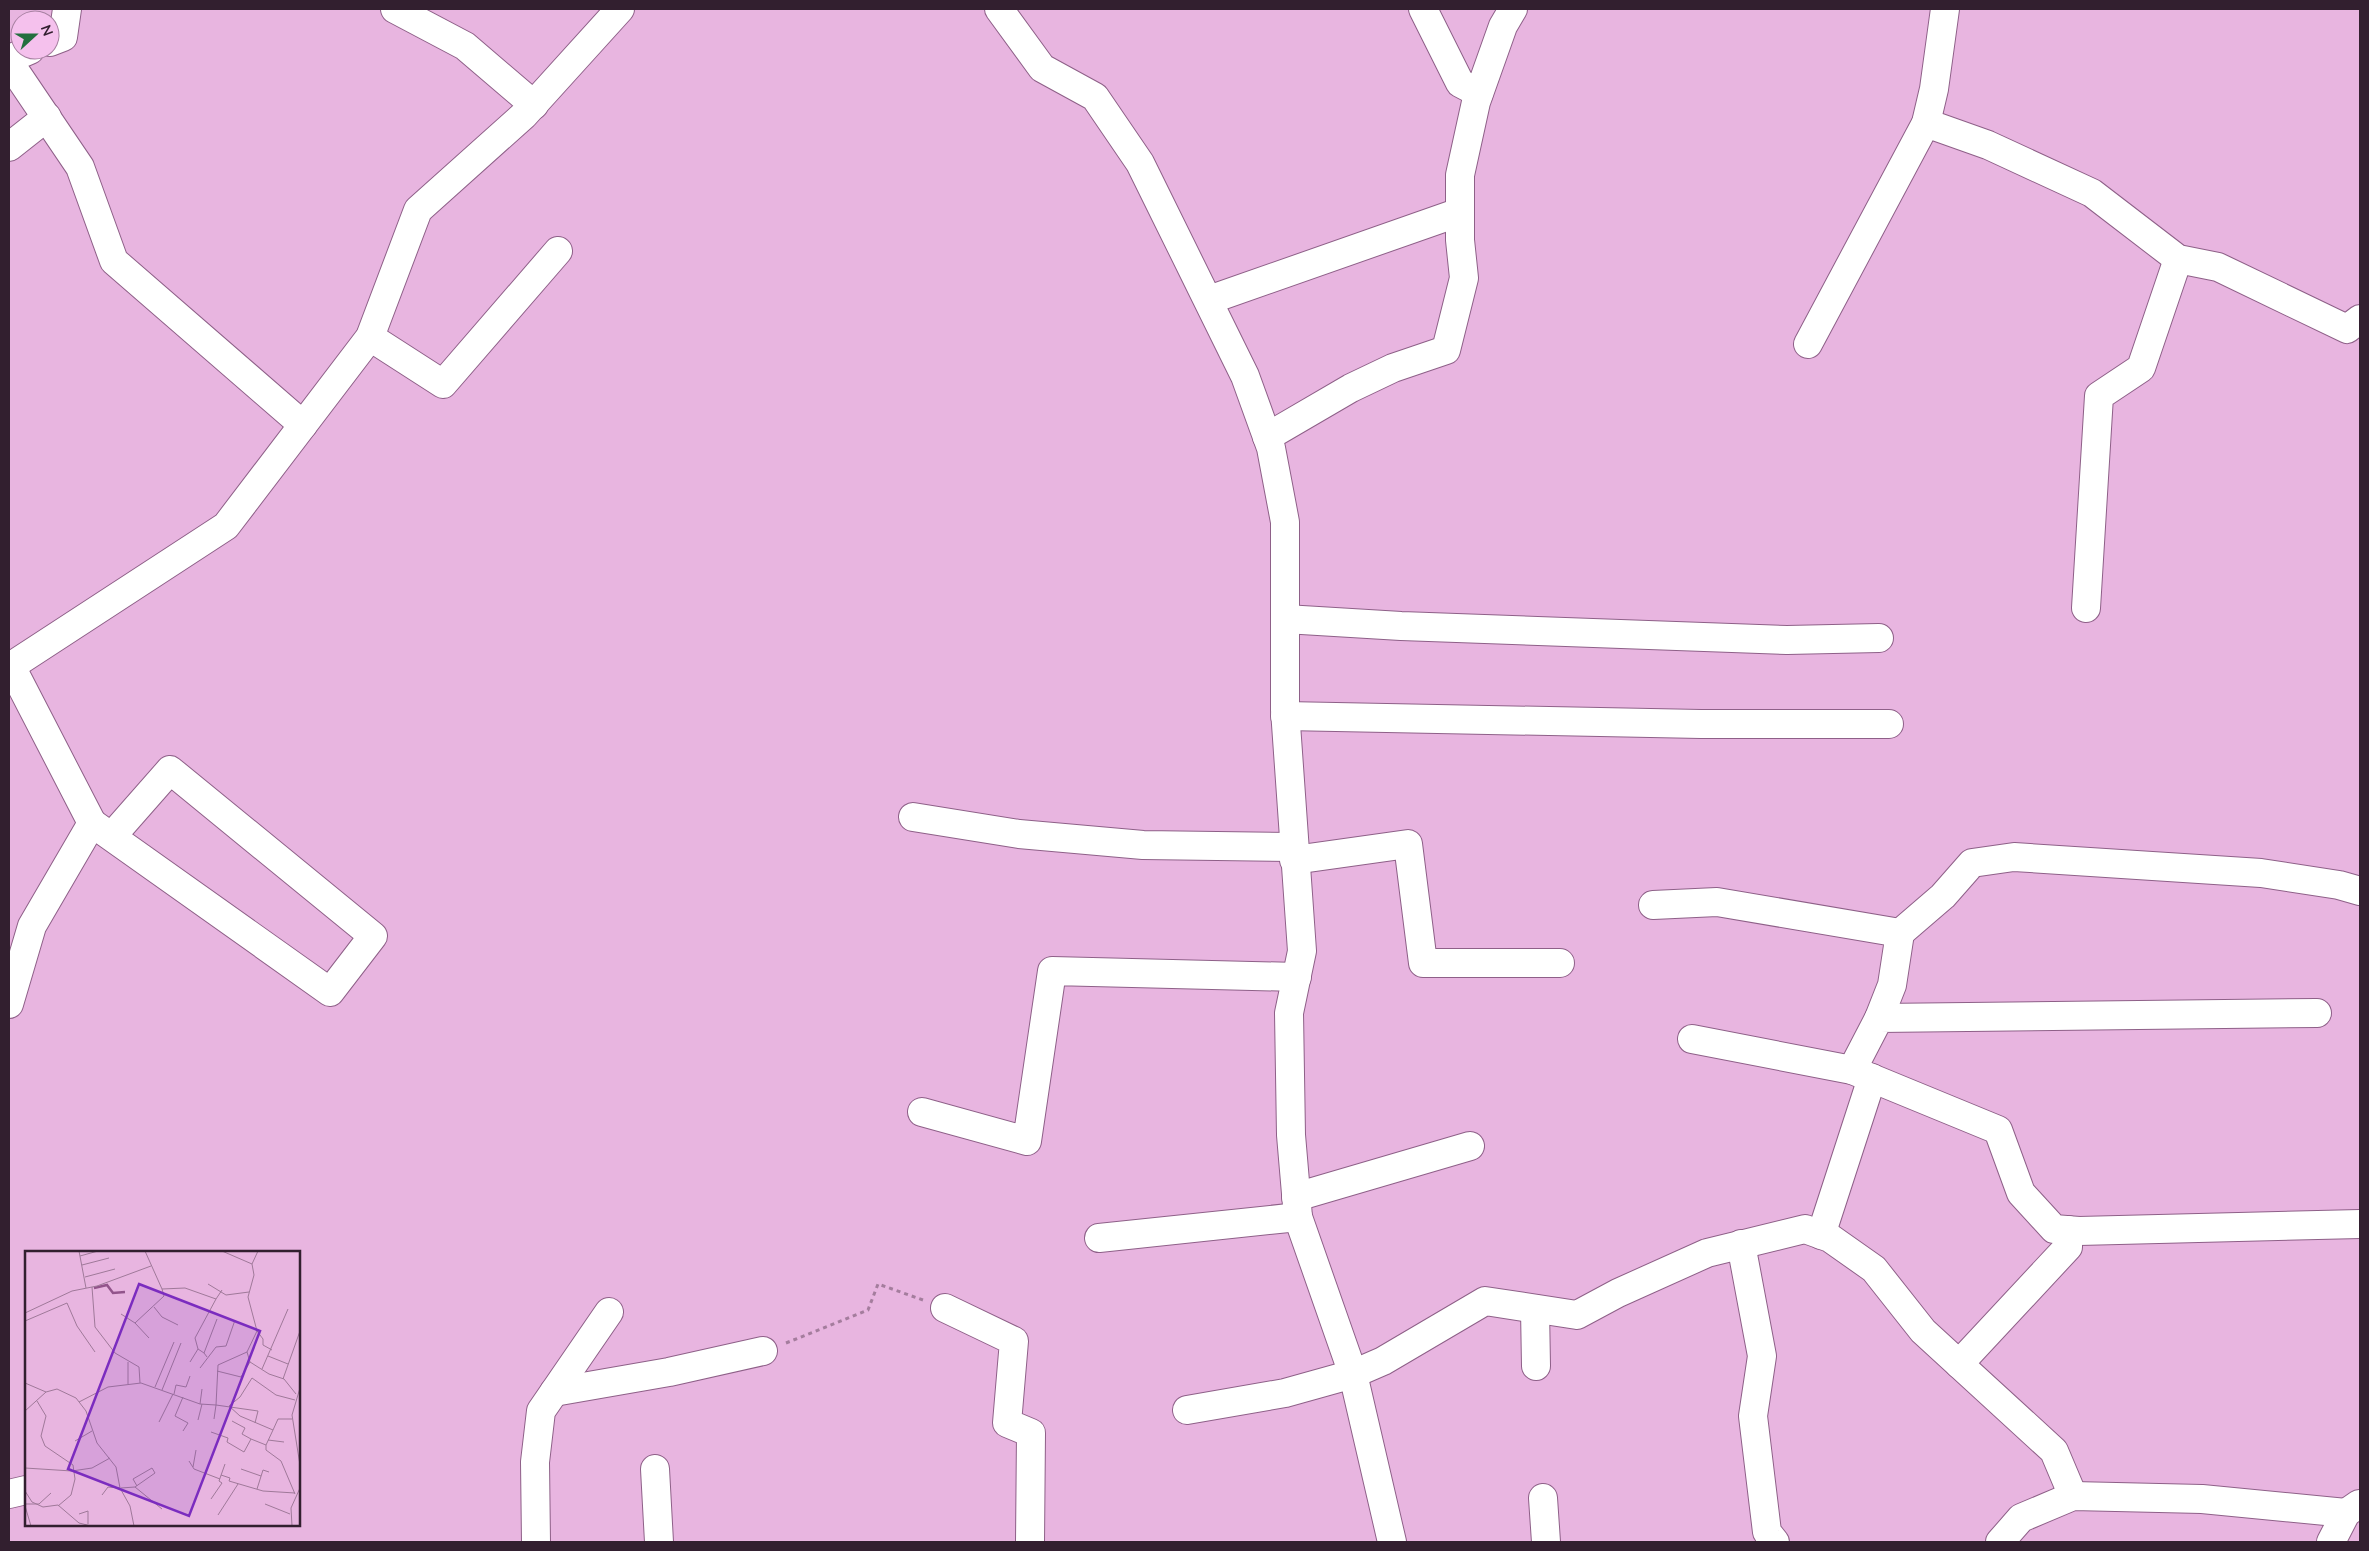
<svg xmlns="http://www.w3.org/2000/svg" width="2369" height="1551" font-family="Mulish,sans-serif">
	<rect width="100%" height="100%" fill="#e8b5e0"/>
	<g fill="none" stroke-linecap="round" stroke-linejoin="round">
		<defs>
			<g id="minor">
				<path d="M395 9 465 46 534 105"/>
				<path d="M999 9 1042 68 1095 97 1140 163 1245 376 1271 448 1285 522V710L1302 951 1289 1013 1291 1135 1298 1217 1353 1374 1383 1361 1485 1301 1577 1315 1618 1293 1707 1253 1805 1229 1830 1238 1874 1269 1923 1331 2054 1451 2073 1496"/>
				<path d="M1423 9 1460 83 1479 93"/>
				<path d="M50 42 63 37 67 9"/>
				<path d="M9 59 30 50"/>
				<path d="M9 62 80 167 114 261 303 425"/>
				<path d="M1926 123 1988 145 2092 193 2178 259 2218 267 2347 329 2360 319"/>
				<path d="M9 147 47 117"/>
				<path d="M1209 300 1460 212"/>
				<path d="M370 337 443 384 558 251"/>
				<path d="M1808 344 1926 123 1934 89 1945 9"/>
				<path d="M1267 437 1351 388 1393 368 1446 350 1464 278 1460 240V175L1476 102 1503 26 1513 9"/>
				<path d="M2086 608 2099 396 2141 368 2178 259"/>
				<path d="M1285 619 1401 626 1787 640 1879 638"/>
				<path d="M9 675 19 661 226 526 370 337 418 210 524 115 620 9"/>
				<path d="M1285 716 1701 724H1889"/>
				<path d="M913 817 1019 834 1143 845 1293 847"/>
				<path d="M92 823 330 992 373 936 170 770 112 836"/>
				<path d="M1294 860 1408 844 1423 963H1560"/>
				<path d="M1653 905 1717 902 1900 933 1892 985 1879 1018"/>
				<path d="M1900 933 1943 896 1972 863 2014 857 2261 873 2339 885 2360 891"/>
				<path d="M9 1004 32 926 92 823 13 670"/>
				<path d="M1692 1039 1852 1070 1998 1130 2021 1193 2054 1229 2079 1231 2360 1224"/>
				<path d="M1852 1070 1879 1018 2317 1013"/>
				<path d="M922 1112 1027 1141 1052 971 1297 977"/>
				<path d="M1296 1197 1470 1146"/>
				<path d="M1821 1235 1872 1078"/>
				<path d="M1099 1238 1298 1217"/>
				<path d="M1741 1244 1762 1356 1753 1416 1767 1532 1775 1542"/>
				<path d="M945 1308 1014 1341 1007 1423 1031 1433 1030 1542"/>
				<path d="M1535 1309 1536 1366"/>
				<path d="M1959 1364 2068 1247V1230"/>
				<path d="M554 1392 669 1372 763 1351"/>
				<path d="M1187 1410 1285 1393 1353 1374 1392 1542"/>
				<path d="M655 1469 659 1542"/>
				<path d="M9 1494 26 1490"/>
				<path d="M1543 1498 1546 1542"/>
				<path d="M536 1542 535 1462 541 1411 609 1312"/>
				<path d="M2000 1542 2021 1518 2073 1496 2202 1499 2346 1513"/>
				<path d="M2331 1542 2346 1513 2359 1504"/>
			</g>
		</defs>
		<use href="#minor" stroke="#8e6088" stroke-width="30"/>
		<path stroke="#a47d9d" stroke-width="3" stroke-dasharray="4 4" stroke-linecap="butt" d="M786 1343 868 1310 878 1284 923 1300"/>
		<use href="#minor" stroke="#fff" stroke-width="28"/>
	</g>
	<g transform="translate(25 1251)">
		<rect width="275" height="275" fill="#e8b5e0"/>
		<path fill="none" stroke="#92548b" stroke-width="2.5" d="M69 37 82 34 88 42 100 41"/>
		<path fill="none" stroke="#9f7999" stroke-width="1" d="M54 0 61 37M120 0 137 38 160 37 191 48 197 39M197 0 227 13M233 0 227 13 229 24 223 46 232 80 238 88V94L247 99M55 5 73 0M57 14 84 7M60 26 90 18M183 33 201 44 224 41M67 36 70 76 90 102 114 116 115 132M129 56 137 66 153 74M0 62 47 40 72 35 126 15M96 63 110 72 124 87M0 70 42 52 52 75 70 101M110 72 139 45 137 38M173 98 170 87 191 48M243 105 263 113M182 106 179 102 192 68M165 111 173 98 179 102M225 111 222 101 232 80M175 117 191 96 201 95 210 69M237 118 263 58M192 120 216 126 225 111 244 123 259 128 271 143M258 128 275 80M0 132 21 141 32 138 51 147 61 160 72 192 91 216 95 237 105 255 109 275M103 133V111M130 136 149 91M275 137 267 164 275 214M137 139 156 92M149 143 151 134 161 136 165 125M12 150 21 165 16 185 20 195 48 214 50 228 46 244 33 255M54 151 83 136 116 132 175 153 191 154 193 114 222 101M175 153 177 138M0 160 21 141M189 168 191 154 233 160 230 172M173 169 177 153M207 170 220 177 217 183 226 188M134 171 148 143M248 179 253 168H267M158 180 163 172 150 165 158 146M186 181 203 187 202 191 219 201 226 188 241 194V199L256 210 270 243M243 189 259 191M50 190 67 180M241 194 248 179 215 165 204 155 215 146 227 127 251 144 270 149M164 210 169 218 195 228M168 216 171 199M0 217 47 220 67 217 85 207M216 218 236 225M196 224 205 227 204 230 238 240 270 242M110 236 130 222 127 217 108 228 112 235M96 237 110 236 137 258M232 238 238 219 244 221M0 240 7 251 18 256 33 254 54 272 66 275M77 244 83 236 95 237M186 248 197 232 194 230 200 213M0 253H14L26 242M240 253 265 263M0 255 6 275M54 263 63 260V273M193 264 213 233M267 275 266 257 275 237"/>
		<path fill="#7b2cbf" fill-opacity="0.15" stroke="#7b2cbf" stroke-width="2.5" d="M114 33 235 80 164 265 43 218Z"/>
		<rect width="275" height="275" fill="none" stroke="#321f2f" stroke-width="2.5"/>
	</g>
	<rect width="2369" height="1551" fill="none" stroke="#321f2f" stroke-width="20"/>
	<g transform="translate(35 35) rotate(69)"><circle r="24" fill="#f5c1ed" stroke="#a780a1"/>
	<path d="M0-4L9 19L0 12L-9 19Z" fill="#236f3e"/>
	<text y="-8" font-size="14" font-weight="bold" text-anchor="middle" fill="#321f2f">N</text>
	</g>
</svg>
